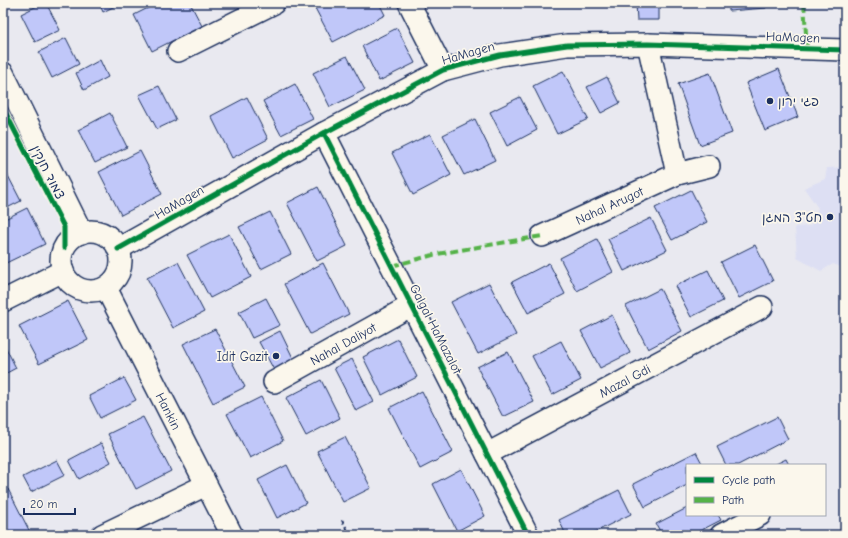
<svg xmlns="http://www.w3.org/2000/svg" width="848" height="538" font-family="'Comic Neue','Playpen Sans Hebrew',sans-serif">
	<rect width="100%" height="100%" fill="#e9e9f0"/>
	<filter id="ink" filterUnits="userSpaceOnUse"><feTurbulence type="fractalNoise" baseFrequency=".025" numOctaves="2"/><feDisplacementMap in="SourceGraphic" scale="8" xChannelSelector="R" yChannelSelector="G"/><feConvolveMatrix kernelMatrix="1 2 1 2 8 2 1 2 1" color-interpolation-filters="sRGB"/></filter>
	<g filter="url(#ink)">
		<path fill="#dddff3" d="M845 167V268L833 264 821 271 797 258 795 227 810 226 818 208 804 188 825 179 827 168Z"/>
		<g fill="#c0c7f9" stroke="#1b2f5e">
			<path d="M43 3H46L60 30 35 42 21 14Z"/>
			<path d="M99 3H121L103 12Z"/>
			<path d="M158 3H190L202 26 152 51 134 15Z"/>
			<path d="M325 3H379L385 15 333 42 315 8Z"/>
			<path d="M593 3H622V5L593 4Z"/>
			<path d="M636 3H659V20H637Z"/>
			<path d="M729 3H765L766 8 729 11Z"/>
			<path d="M397 28 415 63 379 81 362 46Z"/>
			<path d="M66 38 79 64 52 78 39 52Z"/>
			<path d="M347 56 365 90 330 107 313 73Z"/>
			<path d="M100 60 108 77 84 90 76 73Z"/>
			<path d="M779 69 798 117 765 131 746 83Z"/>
			<path d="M563 71 588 119 557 134 533 86Z"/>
			<path d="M710 73 732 133 700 145 678 84Z"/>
			<path d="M607 77 620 103 601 113 587 87Z"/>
			<path d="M295 84 313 119 281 135 263 101Z"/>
			<path d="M159 86 176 120 157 129 139 95Z"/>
			<path d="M247 97 268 139 232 158 211 116Z"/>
			<path d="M520 97 537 130 507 146 490 112Z"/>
			<path d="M110 113 127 147 95 163 78 130Z"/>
			<path d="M475 119 495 160 464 175 443 135Z"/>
			<path d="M430 134 451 175 413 195 392 153Z"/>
			<path d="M140 151 162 194 121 215 99 172Z"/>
			<path d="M4 168 21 201 3 210V169Z"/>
			<path d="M318 187 347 246 317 261 287 203Z"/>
			<path d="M691 190 707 222 672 240 655 208Z"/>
			<path d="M27 208 45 244 4 264 3 262V220Z"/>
			<path d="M270 212 291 254 261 269 239 227Z"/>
			<path d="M651 218 667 250 624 271 608 239Z"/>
			<path d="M229 234 251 277 210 298 187 255Z"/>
			<path d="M597 239 613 272 577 291 560 258Z"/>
			<path d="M755 245 773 281 739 298 721 262Z"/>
			<path d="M178 262 204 312 173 328 147 278Z"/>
			<path d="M323 263 349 314 310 334 284 284Z"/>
			<path d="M549 263 565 294 528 313 512 282Z"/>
			<path d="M708 270 723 301 691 317 675 286Z"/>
			<path d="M489 283 516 335 478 354 451 302Z"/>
			<path d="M660 289 682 331 648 349 626 306Z"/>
			<path d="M266 298 280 325 252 338 239 312Z"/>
			<path d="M68 301 88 340 39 364 19 326Z"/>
			<path d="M612 315 630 353 600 368 581 331Z"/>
			<path d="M215 329 245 387 213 403 183 344Z"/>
			<path d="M280 331 294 360 274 370 259 342Z"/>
			<path d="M398 339 417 377 382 395 363 357Z"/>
			<path d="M561 341 581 380 552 395 532 356Z"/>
			<path d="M3 342 16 368 3 375Z"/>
			<path d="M508 352 534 402 503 417 477 367Z"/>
			<path d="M352 359 374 402 356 411 334 368Z"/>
			<path d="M124 378 136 400 100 418 89 396Z"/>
			<path d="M321 380 340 418 306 436 286 398Z"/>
			<path d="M422 391 453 452 420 469 389 408Z"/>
			<path d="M261 397 283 441 250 458 227 414Z"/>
			<path d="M143 417 171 471 136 489 108 434Z"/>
			<path d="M777 417 788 439 738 465H726L717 447Z"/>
			<path d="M345 437 371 488 343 502 317 451Z"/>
			<path d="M101 443 111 462 79 479 69 460Z"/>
			<path d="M696 452 703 465H687V485L645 507 633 484Z"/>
			<path d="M786 459 789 465H774Z"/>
			<path d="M57 460 65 475 31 492 23 477Z"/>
			<path d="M287 465 306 503 277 518 258 480Z"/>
			<path d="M461 469 485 516 457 531 433 484Z"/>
			<path d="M8 489 31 534 29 535H3V491Z"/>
			<path d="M619 490 631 514 589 535H566L559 520Z"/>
			<path d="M687 508V515H718L721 520 692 535H662L656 524Z"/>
		</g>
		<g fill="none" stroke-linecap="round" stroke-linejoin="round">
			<defs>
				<g id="minor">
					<path d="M409 3 443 70"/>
					<path d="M178 51 274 3"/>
					<path d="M3 73 82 233"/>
					<path d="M324 133 528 535"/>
					<path d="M677 174 709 166"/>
					<circle cx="91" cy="261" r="30"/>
					<path id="s1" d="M542 236 677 174 648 44"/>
					<path d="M118 249 324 133 443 70 500 55 567 45 648 44 845 50"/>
					<path id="s2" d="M106 288 232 535"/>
					<path d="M3 301 63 271"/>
					<path id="s3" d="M274 382 412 305"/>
					<path id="s4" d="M487 454 762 307"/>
					<path d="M102 535 206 485"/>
					<path d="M721 535 760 515"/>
				</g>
			</defs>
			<use href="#minor" stroke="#1b2f5e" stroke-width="24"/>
			<path stroke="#1b2f5e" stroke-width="2.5" stroke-dasharray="4 3" stroke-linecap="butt" d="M342 520 350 535"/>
			<use href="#minor" stroke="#fbf7ec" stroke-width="21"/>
			<g stroke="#55b248" stroke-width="4" stroke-dasharray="8 4" stroke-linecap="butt">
				<path d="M804 3 807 49"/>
				<path d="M392 266 437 254 542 236"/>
			</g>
			<defs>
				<g id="cycleway">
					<path d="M3 108 64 227V248"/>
					<path d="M324 133 528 535"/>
					<path d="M118 249 324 133 443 70 500 55 567 45 648 44 845 50"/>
				</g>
			</defs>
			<use href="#cycleway" stroke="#fbf7ec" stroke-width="8"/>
			<use href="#cycleway" stroke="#00873e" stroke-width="5"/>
		</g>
	</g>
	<g fill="#1b2f5e" stroke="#fbf7ec" stroke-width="1.5">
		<circle cx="770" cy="101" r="4"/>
		<circle cx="830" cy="217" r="4"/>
		<circle cx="276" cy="356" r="4"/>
	</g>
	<g text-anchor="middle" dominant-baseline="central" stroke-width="3.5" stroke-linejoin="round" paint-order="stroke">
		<g font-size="13" fill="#1b2f5e" stroke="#fbf7ec">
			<text transform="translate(793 37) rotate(2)">HaMagen</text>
			<text transform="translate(468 53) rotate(-16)">HaMagen</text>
			<text transform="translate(48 172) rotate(63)">צמוד חנקין</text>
			<text transform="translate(179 202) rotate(-30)">HaMagen</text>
			<text stroke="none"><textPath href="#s1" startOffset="74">Nahal Arugot</textPath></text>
			<text transform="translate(436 329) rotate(63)">Galgal HaMazalot</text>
			<text stroke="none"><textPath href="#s3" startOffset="79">Nahal Daliyot</textPath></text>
			<text stroke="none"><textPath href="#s4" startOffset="156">Mazal Gdi</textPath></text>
			<text stroke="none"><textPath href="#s2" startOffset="138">Hankin</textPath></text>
		</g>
		<g font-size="13" fill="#1b2f5e" stroke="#fbf7ec" text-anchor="end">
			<text x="778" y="101" text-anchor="start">פגי ירון</text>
			<text x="822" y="217">חט"צ המגן</text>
			<text x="268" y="356">Idit Gazit</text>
		</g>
	</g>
	<rect width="848" height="538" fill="none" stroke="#fbf7ec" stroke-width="16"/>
	<rect x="8" y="8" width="832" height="522" fill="none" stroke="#1b2f5e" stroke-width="1.5" filter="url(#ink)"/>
	<rect x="686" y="464" width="140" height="52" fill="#fbf7ec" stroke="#a1a7b3"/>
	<rect x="694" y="477" width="20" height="6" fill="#00873e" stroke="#a1a7b3"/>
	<text x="722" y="484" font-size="12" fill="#1b2f5e">Cycle path</text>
	<rect x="694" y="497" width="20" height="6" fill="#55b248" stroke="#a1a7b3"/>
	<text x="722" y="504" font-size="12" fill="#1b2f5e">Path</text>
	<path d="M24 508v6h51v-6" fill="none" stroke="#1b2f5e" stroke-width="2"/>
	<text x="30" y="508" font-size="12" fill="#1b2f5e" stroke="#fbf7ec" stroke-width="3" paint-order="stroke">20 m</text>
</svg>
